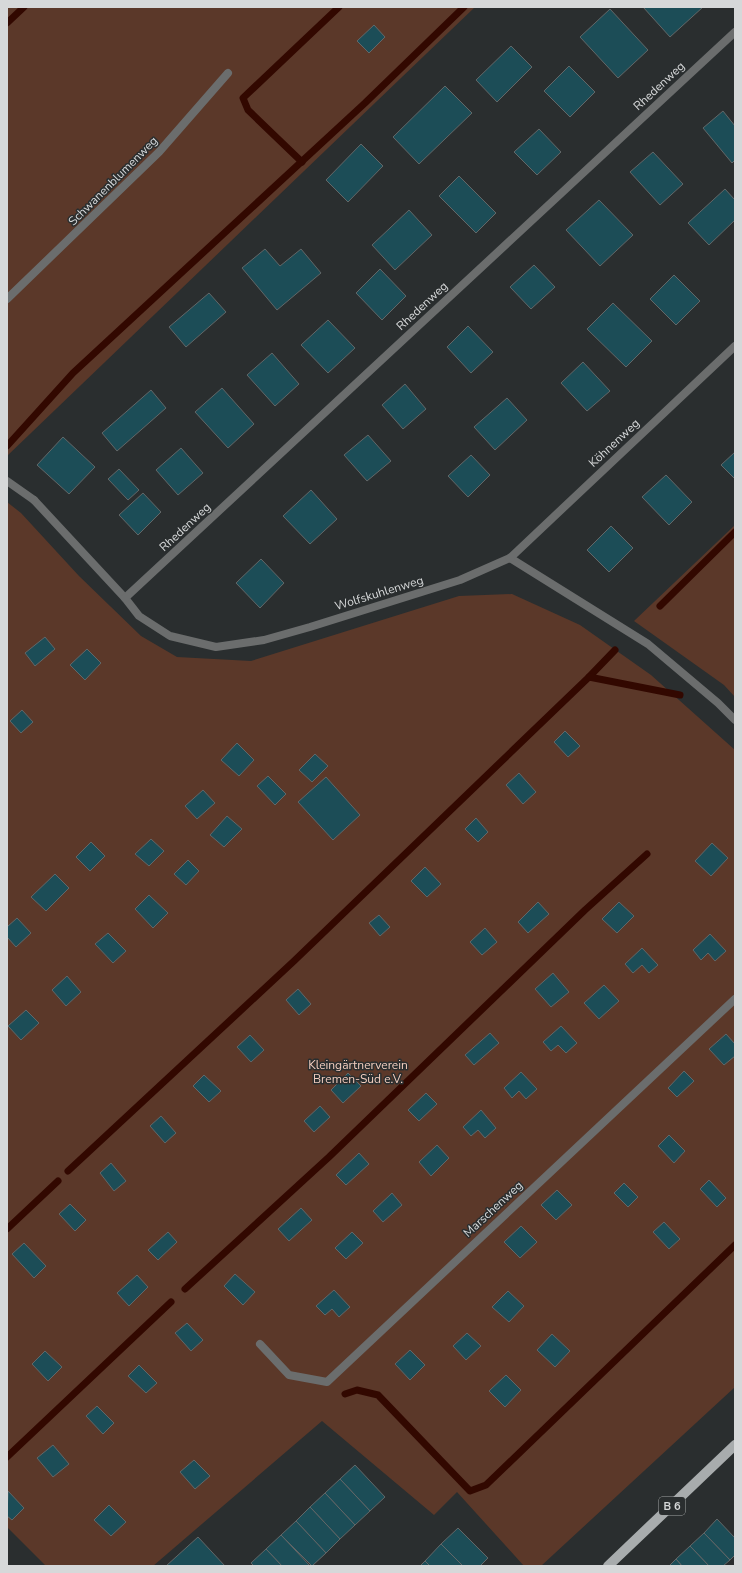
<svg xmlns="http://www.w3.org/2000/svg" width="742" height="1573" font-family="'Nunito Sans',sans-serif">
	<rect width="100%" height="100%" fill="#2a2e2f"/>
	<g fill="#5b3829">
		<path d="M7 7H475L7 456Z"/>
		<path d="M7 502 21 513 79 576 141 636 177 657 251 661 459 596 512 594 580 625 651 675 735 750V1387L541 1566H524L457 1492 434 1515 322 1421 153 1566H46L7 1527Z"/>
		<path d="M735 525V697L724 685 634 621Z"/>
	</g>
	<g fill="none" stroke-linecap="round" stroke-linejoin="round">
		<g stroke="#320800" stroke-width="7">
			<path d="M7 23 24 7"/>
			<path d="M302 162 248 110 243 98 339 7"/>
			<path d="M7 446 73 373 365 103 464 7"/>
			<path d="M660 606 735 532"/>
			<path d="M589 677 615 650"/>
			<path d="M68 1171 294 961 589 677 680 695"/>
			<path d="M7 1229 58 1181"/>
			<path d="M185 1289 329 1157 585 910 647 854"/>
			<path d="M345 1394 357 1390 378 1395 470 1491 486 1485 735 1245"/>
			<path d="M7 1457 171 1302"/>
		</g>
	</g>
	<g fill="#1c4d57" stroke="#626768">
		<path d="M643 7H703L670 37Z"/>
		<path d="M610 9 648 50 618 78 580 37Z"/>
		<path d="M374 25 385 37 369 53 357 41Z"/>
		<path d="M511 46 532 67 497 102 476 80Z"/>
		<path d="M569 66 595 92 570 117 544 91Z"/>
		<path d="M445 86 472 113 419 164 393 137Z"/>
		<path d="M723 111 735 126V160L732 163 703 128Z"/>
		<path d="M539 129 561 152 537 175 514 152Z"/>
		<path d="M361 144 383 166 348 202 326 180Z"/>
		<path d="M653 152 683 184 660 205 630 172Z"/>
		<path d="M459 176 496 213 476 233 439 196Z"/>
		<path d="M725 189 735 200V220L709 245 688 223Z"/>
		<path d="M599 200 633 235 600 266 566 230Z"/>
		<path d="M409 210 432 235 395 270 372 245Z"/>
		<path d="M265 249 280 266 301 249 321 273 277 310 242 268Z"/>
		<path d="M534 265 555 287 531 309 510 287Z"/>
		<path d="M380 269 406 296 382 320 356 293Z"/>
		<path d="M674 275 700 301 676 325 650 299Z"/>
		<path d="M209 293 226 312 186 347 169 327Z"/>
		<path d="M613 303 652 341 626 367 587 329Z"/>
		<path d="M328 320 355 348 328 373 301 345Z"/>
		<path d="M468 326 493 352 471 373 447 347Z"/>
		<path d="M272 353 299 384 275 406 247 375Z"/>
		<path d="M583 362 610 391 587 411 561 383Z"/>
		<path d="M405 384 426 409 403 429 382 405Z"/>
		<path d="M222 388 254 424 228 448 195 412Z"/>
		<path d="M151 390 166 408 117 451 102 433Z"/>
		<path d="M507 398 527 420 495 450 474 427Z"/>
		<path d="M368 435 391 461 367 481 344 455Z"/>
		<path d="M63 437 95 467 69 494 37 465Z"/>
		<path d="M181 448 203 473 178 495 156 470Z"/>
		<path d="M735 452V479L721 465Z"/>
		<path d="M471 455 490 475 468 497 448 476Z"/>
		<path d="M119 469 139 490 128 500 108 479Z"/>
		<path d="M666 475 692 502 669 525 642 497Z"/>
		<path d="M311 490 337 519 310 544 283 516Z"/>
		<path d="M143 493 161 512 138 535 119 515Z"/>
		<path d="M611 526 633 548 609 572 587 550Z"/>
		<path d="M261 559 284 583 260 608 236 583Z"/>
		<path d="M45 637 55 649 35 666 25 653Z"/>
		<path d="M87 649 101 663 85 680 70 665Z"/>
		<path d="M22 710 33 722 21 733 10 721Z"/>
		<path d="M565 731 580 746 568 757 554 742Z"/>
		<path d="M237 743 254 760 239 776 221 760Z"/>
		<path d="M315 754 328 766 312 782 299 770Z"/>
		<path d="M519 773 536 792 523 804 506 785Z"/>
		<path d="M268 776 286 794 275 805 257 786Z"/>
		<path d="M326 777 360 815 333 840 298 802Z"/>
		<path d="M203 790 215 803 197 819 185 806Z"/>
		<path d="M227 816 242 829 224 847 210 835Z"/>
		<path d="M476 818 488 832 478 842 465 829Z"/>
		<path d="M151 839 164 851 149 866 135 854Z"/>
		<path d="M91 842 105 856 90 871 76 857Z"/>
		<path d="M712 843 728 858 711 876 695 861Z"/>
		<path d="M188 860 199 871 186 885 174 874Z"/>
		<path d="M425 867 441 884 427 897 411 881Z"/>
		<path d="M55 874 69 888 46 911 31 897Z"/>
		<path d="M149 895 168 913 153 928 135 909Z"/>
		<path d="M538 902 549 914 528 933 518 922Z"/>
		<path d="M619 902 634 916 617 933 602 919Z"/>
		<path d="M379 915 390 927 380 936 369 923Z"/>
		<path d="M17 918 31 933 16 947 7 937V927Z"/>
		<path d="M485 928 497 942 482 955 470 942Z"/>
		<path d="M108 933 126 951 113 963 95 944Z"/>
		<path d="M710 934 726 951 715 961 708 953 701 960 693 950Z"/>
		<path d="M642 948 658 965 649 973 642 965 633 973 625 964Z"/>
		<path d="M553 973 569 992 551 1007 535 989Z"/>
		<path d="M67 976 81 992 66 1006 52 990Z"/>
		<path d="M604 985 619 1001 599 1019 584 1003Z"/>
		<path d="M298 989 311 1004 299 1015 286 1000Z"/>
		<path d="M26 1010 39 1023 21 1040 8 1026Z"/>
		<path d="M561 1026 577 1043 566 1053 558 1045 551 1051 543 1042Z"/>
		<path d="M490 1033 499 1043 474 1065 465 1055Z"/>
		<path d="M726 1034 735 1044V1056L724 1065 709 1049Z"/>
		<path d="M250 1035 264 1050 251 1062 237 1047Z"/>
		<path d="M684 1071 694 1081 677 1097 668 1088Z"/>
		<path d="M521 1072 537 1089 526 1099 519 1091 512 1098 504 1088Z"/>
		<path d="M348 1073 361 1086 343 1103 331 1090Z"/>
		<path d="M204 1075 221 1091 209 1102 193 1086Z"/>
		<path d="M426 1093 437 1104 419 1121 408 1110Z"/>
		<path d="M320 1106 330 1117 314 1132 304 1121Z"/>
		<path d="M481 1110 496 1128 485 1138 478 1130 471 1136 463 1127Z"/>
		<path d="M161 1116 176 1133 165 1143 150 1126Z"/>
		<path d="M669 1135 685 1151 674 1163 658 1146Z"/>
		<path d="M437 1145 449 1158 431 1176 419 1162Z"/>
		<path d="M359 1153 369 1164 346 1185 336 1175Z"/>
		<path d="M111 1163 126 1181 114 1191 100 1173Z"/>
		<path d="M709 1180 726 1198 717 1207 700 1189Z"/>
		<path d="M624 1183 638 1197 628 1207 614 1193Z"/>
		<path d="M557 1190 572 1205 556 1220 541 1205Z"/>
		<path d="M392 1193 402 1205 383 1222 373 1211Z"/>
		<path d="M70 1204 86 1220 75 1231 59 1214Z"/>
		<path d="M301 1208 312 1220 289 1241 278 1229Z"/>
		<path d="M664 1222 680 1239 669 1249 653 1232Z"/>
		<path d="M521 1226 537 1242 520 1258 504 1242Z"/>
		<path d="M168 1232 177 1242 158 1260 148 1250Z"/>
		<path d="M352 1232 363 1243 346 1259 335 1248Z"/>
		<path d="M24 1243 46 1266 34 1278 12 1254Z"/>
		<path d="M235 1274 255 1292 243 1305 224 1286Z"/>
		<path d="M137 1275 148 1287 129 1306 117 1293Z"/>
		<path d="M334 1290 350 1307 339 1317 332 1309 325 1315 316 1306Z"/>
		<path d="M508 1291 524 1306 509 1322 492 1307Z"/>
		<path d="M187 1323 203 1340 191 1351 175 1333Z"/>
		<path d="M467 1333 481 1346 466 1360 453 1346Z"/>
		<path d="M552 1334 570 1351 555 1367 537 1350Z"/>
		<path d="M410 1350 425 1365 410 1380 395 1364Z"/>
		<path d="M45 1351 62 1367 48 1381 32 1364Z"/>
		<path d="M139 1365 157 1383 146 1393 128 1376Z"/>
		<path d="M506 1375 521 1390 505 1407 489 1391Z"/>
		<path d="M97 1406 114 1423 103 1434 86 1416Z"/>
		<path d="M53 1445 69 1464 53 1477 37 1458Z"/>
		<path d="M194 1460 210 1476 195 1489 180 1472Z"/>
		<path d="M355 1465 385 1497 370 1511 340 1479Z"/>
		<path d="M340 1479 370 1511 355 1525 325 1493Z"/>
		<path d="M8 1491 24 1508 12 1520 7 1516Z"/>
		<path d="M325 1493 355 1525 340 1539 310 1507Z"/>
		<path d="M109 1505 126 1522 111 1536 94 1520Z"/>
		<path d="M310 1507 340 1539 326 1553 296 1521Z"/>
		<path d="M717 1519 735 1538V1555L730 1560 704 1533Z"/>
		<path d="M296 1521 326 1553 312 1566 281 1535Z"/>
		<path d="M458 1528 488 1558 480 1566H463L441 1544Z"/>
		<path d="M704 1533 730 1560 723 1566H709L690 1546Z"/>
		<path d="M281 1535 310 1566H282L266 1549Z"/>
		<path d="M198 1537 225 1566H166Z"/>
		<path d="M441 1544 463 1566H430L425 1561Z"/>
		<path d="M690 1546 709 1566H682L676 1559Z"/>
		<path d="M266 1549 282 1566H254L251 1563Z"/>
		<path d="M676 1559 682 1566H669Z"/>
		<path d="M425 1561 430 1566H420Z"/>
	</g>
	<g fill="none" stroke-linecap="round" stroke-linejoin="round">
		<g stroke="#6b6d6d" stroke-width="8">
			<path d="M7 299 159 152 228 73"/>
			<path d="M7 481 34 500"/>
			<path d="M260 1344 289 1375 327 1382 735 999"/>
		</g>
		<g stroke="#6b6d6d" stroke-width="8">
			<path d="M34 500 125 598 139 616 170 636 216 647 264 640 310 627 460 580 510 558 648 644 718 703 735 720"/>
			<path d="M510 558 735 346"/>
			<path d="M125 598 735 32"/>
		</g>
		<path stroke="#a8acad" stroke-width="10" d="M608 1566 735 1445"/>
	</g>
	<g text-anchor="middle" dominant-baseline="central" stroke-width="3" stroke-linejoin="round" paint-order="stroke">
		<rect fill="#2a2e2f" stroke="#a2a5a6" stroke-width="1" x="659" y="1497" width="26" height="18" rx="3"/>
		<g font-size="11" font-weight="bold" fill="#d6d8d9">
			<text x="672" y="1506">B 6</text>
		</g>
		<g font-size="12" fill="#d6d8d9" stroke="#2a2e2f">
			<text transform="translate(659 86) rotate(-43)">Rhedenweg</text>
			<text transform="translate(113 181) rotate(-45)">Schwanenblumenweg</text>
			<text transform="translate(422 306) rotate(-43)">Rhedenweg</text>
			<text transform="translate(614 443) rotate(-43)">Köhnenweg</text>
			<text transform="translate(185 527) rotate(-43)">Rhedenweg</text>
			<text transform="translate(379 593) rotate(-17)">Wolfskuhlenweg</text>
			<text transform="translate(493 1209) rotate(-43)">Marschenweg</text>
		</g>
		<g font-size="12" fill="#f4cebf" stroke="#2a2e2f">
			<text x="358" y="1065">Kleingärtnerverein<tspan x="358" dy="14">Bremen-Süd e.V.</tspan></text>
		</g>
	</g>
	<rect width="742" height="1573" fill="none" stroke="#d6d8d9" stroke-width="16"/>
</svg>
